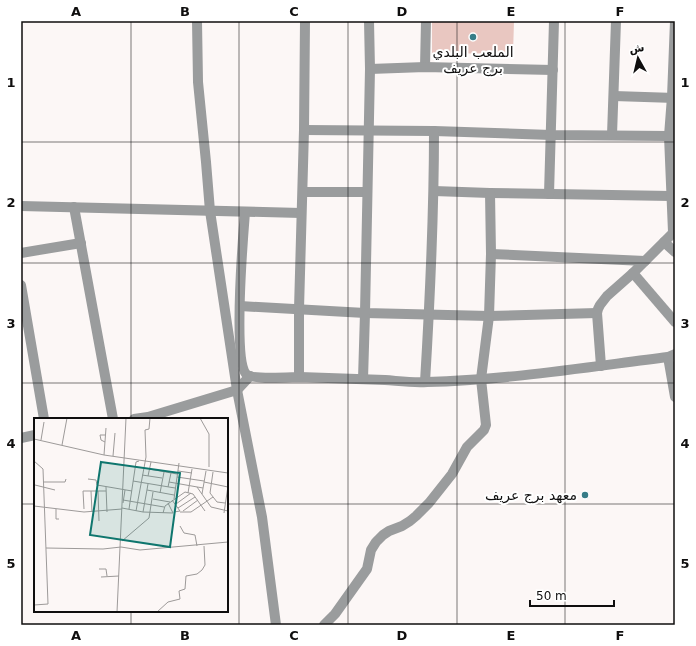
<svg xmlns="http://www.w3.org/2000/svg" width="696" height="646" font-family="'DejaVu Sans','Noto Sans Arabic',sans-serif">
	<rect width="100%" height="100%" fill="#fcf7f6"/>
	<path fill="#e9c7c1" d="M432 21H514L513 54 432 53Z"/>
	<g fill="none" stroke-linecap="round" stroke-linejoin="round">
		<g stroke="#9a9c9d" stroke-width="10">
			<path d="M197 21 198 82 206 162 210 211 237 390 262 517 276 625"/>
			<path d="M425 67 426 21"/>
			<path d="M370 69 425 67 553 70"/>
			<path d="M614 96 675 98"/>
			<path d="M304 130 434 131 551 135 669 136"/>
			<path d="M612 135 616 21"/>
			<path d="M434 191 490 193 671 196"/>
			<path d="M303 192H367"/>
			<path d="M549 194 554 21"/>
			<path d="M21 206 301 213"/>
			<path d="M74 207 113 419"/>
			<path d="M245 212C243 237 233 359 246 374 252 380 291 377 300 377 328 378 357 379 385 380 399 381 413 383 427 382 508 380 588 367 668 357L675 354"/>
			<path d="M673 232 669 136 672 97 675 21"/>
			<path d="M664 242 675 252"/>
			<path d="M21 253 81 243"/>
			<path d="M491 254 645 261"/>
			<path d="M633 273 675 322"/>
			<path d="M21 285 44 419"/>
			<path d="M240 306 365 313 489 316 597 313"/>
			<path d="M668 357 675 397"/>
			<path d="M601 366 597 313 598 309 600 305 607 296 633 273 675 231"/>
			<path d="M299 377V309L304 130 305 21"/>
			<path d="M363 379 365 313 370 69 369 21"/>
			<path d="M425 382C430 299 434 215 434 131"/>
			<path d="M134 419 148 417 237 390 250 376"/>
			<path d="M21 438 35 435"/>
			<path d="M324 625 335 614 367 569 371 550 376 542 383 535 389 531 402 526 410 521 416 516 429 503 452 474 467 447 484 430 486 425 481 379 489 316 491 254 490 193"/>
		</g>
	</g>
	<path fill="none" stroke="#0f0e0e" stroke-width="1" stroke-opacity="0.55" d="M131 21V419M239 21V625M348 21V625M457 21V625M565 21V625M21 142H675M21 263H675M21 383H675M21 504H35M227 504H675M131 611V625"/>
	<g fill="#367d88" stroke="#fff" stroke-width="1.5">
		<circle cx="473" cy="37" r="4"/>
		<circle cx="585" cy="495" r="4"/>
	</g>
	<g text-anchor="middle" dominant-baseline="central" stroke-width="4" stroke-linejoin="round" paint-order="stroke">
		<g font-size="14" fill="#0f0e0e" stroke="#fff">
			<text x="473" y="52">الملعب البلدي<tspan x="473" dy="16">برج عريف</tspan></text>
			<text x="577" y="495" text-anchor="end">معهد برج عريف</text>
		</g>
	</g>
	<g transform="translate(34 418)">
		<rect width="194" height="194" fill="#fcf7f6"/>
		<path fill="none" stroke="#9d9a99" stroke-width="1" d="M166 0 175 16V49M0 21 70 37 194 55M7 22 10 4M71 24 67 22 66 17H71M28 27 33 0M70 37 72 10M79 38 81 15M0 43 9 51 14 186 0 187M115 51 143 56M144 53 158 55M179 54 176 75 183 84 191 85M108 57 128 60M114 58 117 44M143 59 170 63M54 61 62 62 63 67 98 73M99 63 141 70M9 64H31L32 61M135 64 169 70M170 64 194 69M1 67 21 72M72 69 73 94M134 69 137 55M163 69 177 89 194 93M113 72 140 77M57 73 58 94M64 73 65 103M126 75 130 54M154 75 158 51M168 76 172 53M119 81 136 84M140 81 145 45M89 82 130 89M138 82 146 93 140 94M89 85 91 72M142 86 157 75M0 88 50 94 88 91M88 90 109 94 139 95 134 85M144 90 161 79M22 91V101H25M50 91 49 73H72M95 91 102 44 105 43M102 93 112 39 111 12 115 11 116 0M149 93 164 82M109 94 114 66M146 94H157L179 79M129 95 131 88 151 74 159 76 171 93M190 95 194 68M146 108 150 115 161 117 163 128M88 123 115 100 119 74M12 130 69 131 87 129 106 132 194 124M65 151H72L73 158M67 159 85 158M83 194 92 0M123 194 134 184 146 181 145 173 151 171 152 158 163 156 168 152 171 147 170 128"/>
		<path fill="#0f766e" fill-opacity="0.15" stroke="#0f766e" stroke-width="2" d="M67 44 146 55 136 129 56 117Z"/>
		<rect width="194" height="194" fill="none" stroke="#0f0e0e" stroke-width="2"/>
	</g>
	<rect width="696" height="646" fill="none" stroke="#ffffff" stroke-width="44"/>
	<g transform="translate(638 58) rotate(352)" stroke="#ffffff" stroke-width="3" paint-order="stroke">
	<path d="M0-3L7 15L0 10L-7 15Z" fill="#0f0e0e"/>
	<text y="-6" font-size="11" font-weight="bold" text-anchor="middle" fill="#0f0e0e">ش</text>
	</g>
	<path d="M530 600v6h84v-6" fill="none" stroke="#0f0e0e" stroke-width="2"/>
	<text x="536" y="600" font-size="12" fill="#0f0e0e" stroke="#ffffff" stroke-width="3" paint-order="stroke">50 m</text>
	<rect x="22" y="22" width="652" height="602" fill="none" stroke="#0f0e0e" stroke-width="1.5"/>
	<g font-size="13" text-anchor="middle" font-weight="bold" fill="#0f0e0e">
		<text x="76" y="16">A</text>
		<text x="185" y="16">B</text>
		<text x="294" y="16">C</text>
		<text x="402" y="16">D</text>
		<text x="511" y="16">E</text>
		<text x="620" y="16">F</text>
		<text x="11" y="87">1</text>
		<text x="685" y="87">1</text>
		<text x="11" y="207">2</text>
		<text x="685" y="207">2</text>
		<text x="11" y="328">3</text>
		<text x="685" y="328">3</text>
		<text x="11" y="448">4</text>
		<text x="685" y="448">4</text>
		<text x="11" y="568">5</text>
		<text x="685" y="568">5</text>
		<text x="76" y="640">A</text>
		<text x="185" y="640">B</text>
		<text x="294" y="640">C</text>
		<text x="402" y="640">D</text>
		<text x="511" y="640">E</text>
		<text x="620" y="640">F</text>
	</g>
</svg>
